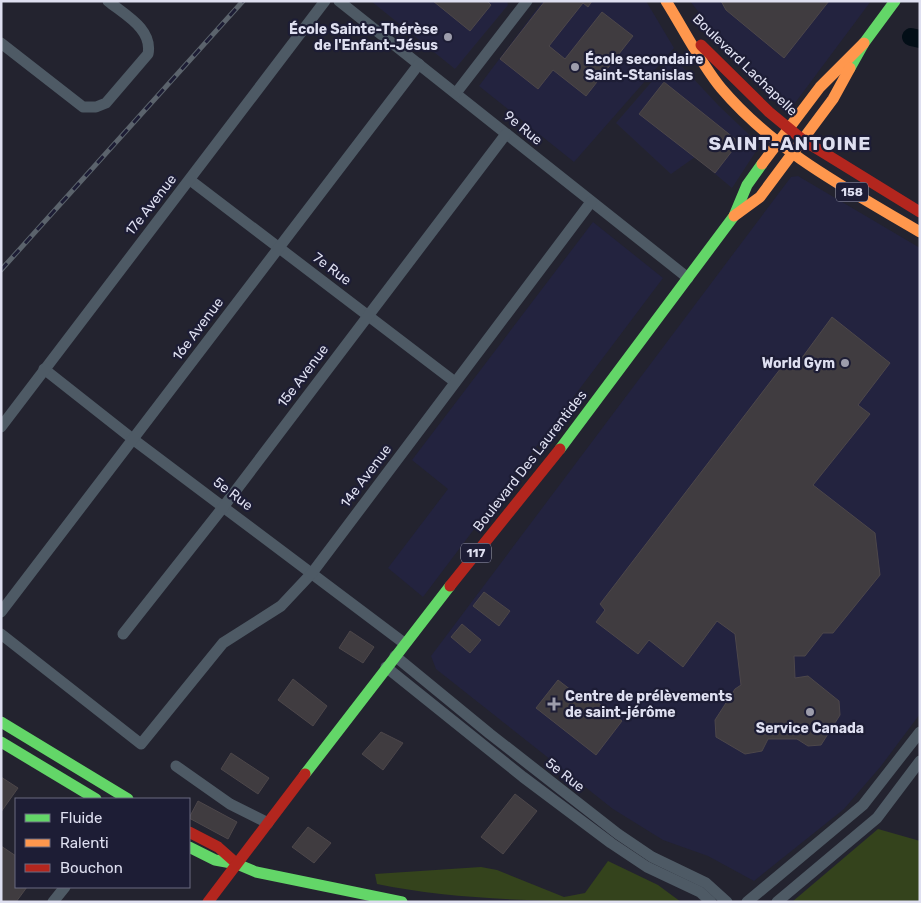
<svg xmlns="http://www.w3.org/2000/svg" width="921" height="903" font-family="Rubik,sans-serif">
	<rect width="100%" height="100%" fill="#23232f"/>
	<g fill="#23233f">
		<path d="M371 1H507L508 5 455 69Z"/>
		<path d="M543 1H646L674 48 574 162 479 86Z"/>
		<path d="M690 1H871L792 107 782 108 743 69Z"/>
		<path d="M673 57 719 106 760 145 732 188 695 157 671 174 616 123Z"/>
		<path d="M798 176 920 248V714L881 766 844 809 754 881 708 856 663 840 613 809 436 669 431 656 791 177Z"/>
		<path d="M593 222 663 278 423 597 388 568 448 489 412 460Z"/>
	</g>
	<g fill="#34431c">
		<path d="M878 829 920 841V902H792Z"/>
		<path d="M608 861 658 885 681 902C587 902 467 903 377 884L375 874 481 867 497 870 564 897 585 893Z"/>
	</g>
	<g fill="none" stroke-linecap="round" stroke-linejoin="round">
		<path stroke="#030e17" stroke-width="18" d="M911 37 920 39"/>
	</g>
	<g fill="#403c40" stroke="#4d474a">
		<path d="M433 1H487L491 5 470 31Z"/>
		<path d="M545 1H592L588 7 583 3 549 46 565 59 602 12 633 36 586 96 553 70 538 89 500 59Z"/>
		<path d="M721 1H829L784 58 726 10Z"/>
		<path d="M664 82 739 142 715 173 639 114Z"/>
		<path d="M832 317 890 363 858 405 870 414 813 485 875 533 880 575 833 633H823L805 656H794L795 678 808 676 839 701 840 715 821 745 808 746 797 739H768L762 751 745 754 716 737 715 720 735 689 741 685 735 634 717 621 683 667 649 640 638 654 596 622 605 610 600 604 784 364 793 370Z"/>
		<path d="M484 592 510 611 499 626 473 606Z"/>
		<path d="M462 624 481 640 470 653 451 637Z"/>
		<path d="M350 631 374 647 363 663 339 648Z"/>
		<path d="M293 679 327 706 313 726 278 700Z"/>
		<path d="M558 680 580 697 584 692 622 721 596 755 536 708Z"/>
		<path d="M381 732 403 743 383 770 362 754Z"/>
		<path d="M231 753 269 778 258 794 221 769Z"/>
		<path d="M1 777 18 788 1 812Z"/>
		<path d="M515 794 537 811 503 854 481 837Z"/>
		<path d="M198 801 237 822 228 839 189 818Z"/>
		<path d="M308 827 331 843 314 863 292 847Z"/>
		<path d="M1 846 16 856V887H27L16 902H1Z"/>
	</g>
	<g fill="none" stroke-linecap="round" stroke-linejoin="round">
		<g stroke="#4e5a65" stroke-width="11">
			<path d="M339 1 688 278"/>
			<path d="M1 43 83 107H96L106 103 148 54C153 29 125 15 108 1"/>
			<path d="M456 93 527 1"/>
			<path d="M190 180 455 382"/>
			<path d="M44 369 134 440 404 643"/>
			<path d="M1 427 325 1"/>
			<path d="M1 612 419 64"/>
			<path d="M1 634 141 744 223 643 281 606 312 573 591 202"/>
			<path d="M123 634 224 506 506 134"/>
			<path d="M395 656 490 734 618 834 652 857 706 883 727 902"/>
			<path d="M386 667 523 777 611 843 647 867 700 892 711 902"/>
			<path d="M176 766 230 804 268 823"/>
			<path d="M53 902 65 887"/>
			<path d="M747 902 863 805 920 732"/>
			<path d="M777 902 877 818 920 761"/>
		</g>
		<g stroke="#63d668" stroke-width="11">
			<path d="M850 68 864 43 895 1"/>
			<path d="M560 449 734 216 747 185 762 164"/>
			<path d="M1 722 128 799"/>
			<path d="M1 742 96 799"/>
			<path d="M305 774 450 586"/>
			<path d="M189 847 215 860 237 864 256 872 402 902"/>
		</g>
		<g stroke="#ff974d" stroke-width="11">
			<path d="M666 1C683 28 701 64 721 88 775 152 849 190 920 232"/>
			<path d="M762 164 820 87 864 43"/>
			<path d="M734 216 760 197 833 99 850 68"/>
		</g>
		<g stroke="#b3261e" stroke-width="11">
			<path d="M701 45 769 112 803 140 920 212"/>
			<path d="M450 586 560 449"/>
			<path d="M189 832 218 847 236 863"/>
			<path d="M208 902 305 774"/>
		</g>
		<defs>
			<path id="rail" d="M1 270 243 1"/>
		</defs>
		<use href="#rail" stroke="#5b636c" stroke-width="5"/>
		<use href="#rail" stroke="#1d1d35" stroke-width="3" stroke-dasharray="9" stroke-linecap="butt"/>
	</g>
	<g fill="#9d9dac" stroke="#1d1d35" stroke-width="2">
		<circle cx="448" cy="37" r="5"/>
		<circle cx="575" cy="67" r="5"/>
		<circle cx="845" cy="363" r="5"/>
		<path d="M551.5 696.5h5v5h5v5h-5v5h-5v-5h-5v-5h5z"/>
		<circle cx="810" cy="712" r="5"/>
	</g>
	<g text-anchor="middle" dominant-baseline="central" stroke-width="4.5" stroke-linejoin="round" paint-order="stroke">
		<g fill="#1d1d35" stroke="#a4a5b8" stroke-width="1">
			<rect x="836" y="182.5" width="32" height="19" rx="4"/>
			<rect x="461" y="543.5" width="30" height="19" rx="4"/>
		</g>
		<g font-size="12" font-weight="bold" fill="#dedff0">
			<text x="852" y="192">158</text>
			<text x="476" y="553">117</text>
		</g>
		<g font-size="14" font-weight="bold" fill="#dedff0" stroke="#1d1d35" text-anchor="end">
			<text x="438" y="29">École Sainte-Thérèse<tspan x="438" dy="16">de l'Enfant-Jésus</tspan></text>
			<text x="585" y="59" text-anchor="start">École secondaire<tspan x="585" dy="16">Saint-Stanislas</tspan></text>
			<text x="835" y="363">World Gym</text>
			<text x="565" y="696" text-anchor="start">Centre de prélèvements<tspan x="565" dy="16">de saint-jérôme</tspan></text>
			<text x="810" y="728" text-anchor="middle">Service Canada</text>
		</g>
		<g font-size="14" fill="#dedff0" stroke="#1d1d35">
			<text transform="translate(745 65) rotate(44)">Boulevard Lachapelle</text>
			<text transform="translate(523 128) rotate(39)">9e Rue</text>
			<text transform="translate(151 205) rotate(-52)">17e Avenue</text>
			<text transform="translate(332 269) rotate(37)">7e Rue</text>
			<text transform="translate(198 329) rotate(-53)">16e Avenue</text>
			<text transform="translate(303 376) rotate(-53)">15e Avenue</text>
			<text transform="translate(530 461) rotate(-52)">Boulevard Des Laurentides</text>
			<text transform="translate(366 476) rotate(-53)">14e Avenue</text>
			<text transform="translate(233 494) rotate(37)">5e Rue</text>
			<text transform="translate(565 775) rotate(38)">5e Rue</text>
		</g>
		<g font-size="19" font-weight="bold" letter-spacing="1" fill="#dedff0" stroke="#1d1d35">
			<text x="790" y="143">SAINT-ANTOINE</text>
		</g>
	</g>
	<rect width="921" height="903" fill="none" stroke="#dedff0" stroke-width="5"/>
	<rect x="15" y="798" width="175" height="90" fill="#1d1d35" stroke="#6a6b80"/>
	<rect x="25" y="814" width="25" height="8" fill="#63d668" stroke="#6a6b80"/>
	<text x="60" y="823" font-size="15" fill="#dedff0">Fluide</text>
	<rect x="25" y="839" width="25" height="8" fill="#ff974d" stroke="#6a6b80"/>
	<text x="60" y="848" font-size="15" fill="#dedff0">Ralenti</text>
	<rect x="25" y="864" width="25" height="8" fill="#b3261e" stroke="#6a6b80"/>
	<text x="60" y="873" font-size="15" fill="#dedff0">Bouchon</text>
</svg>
